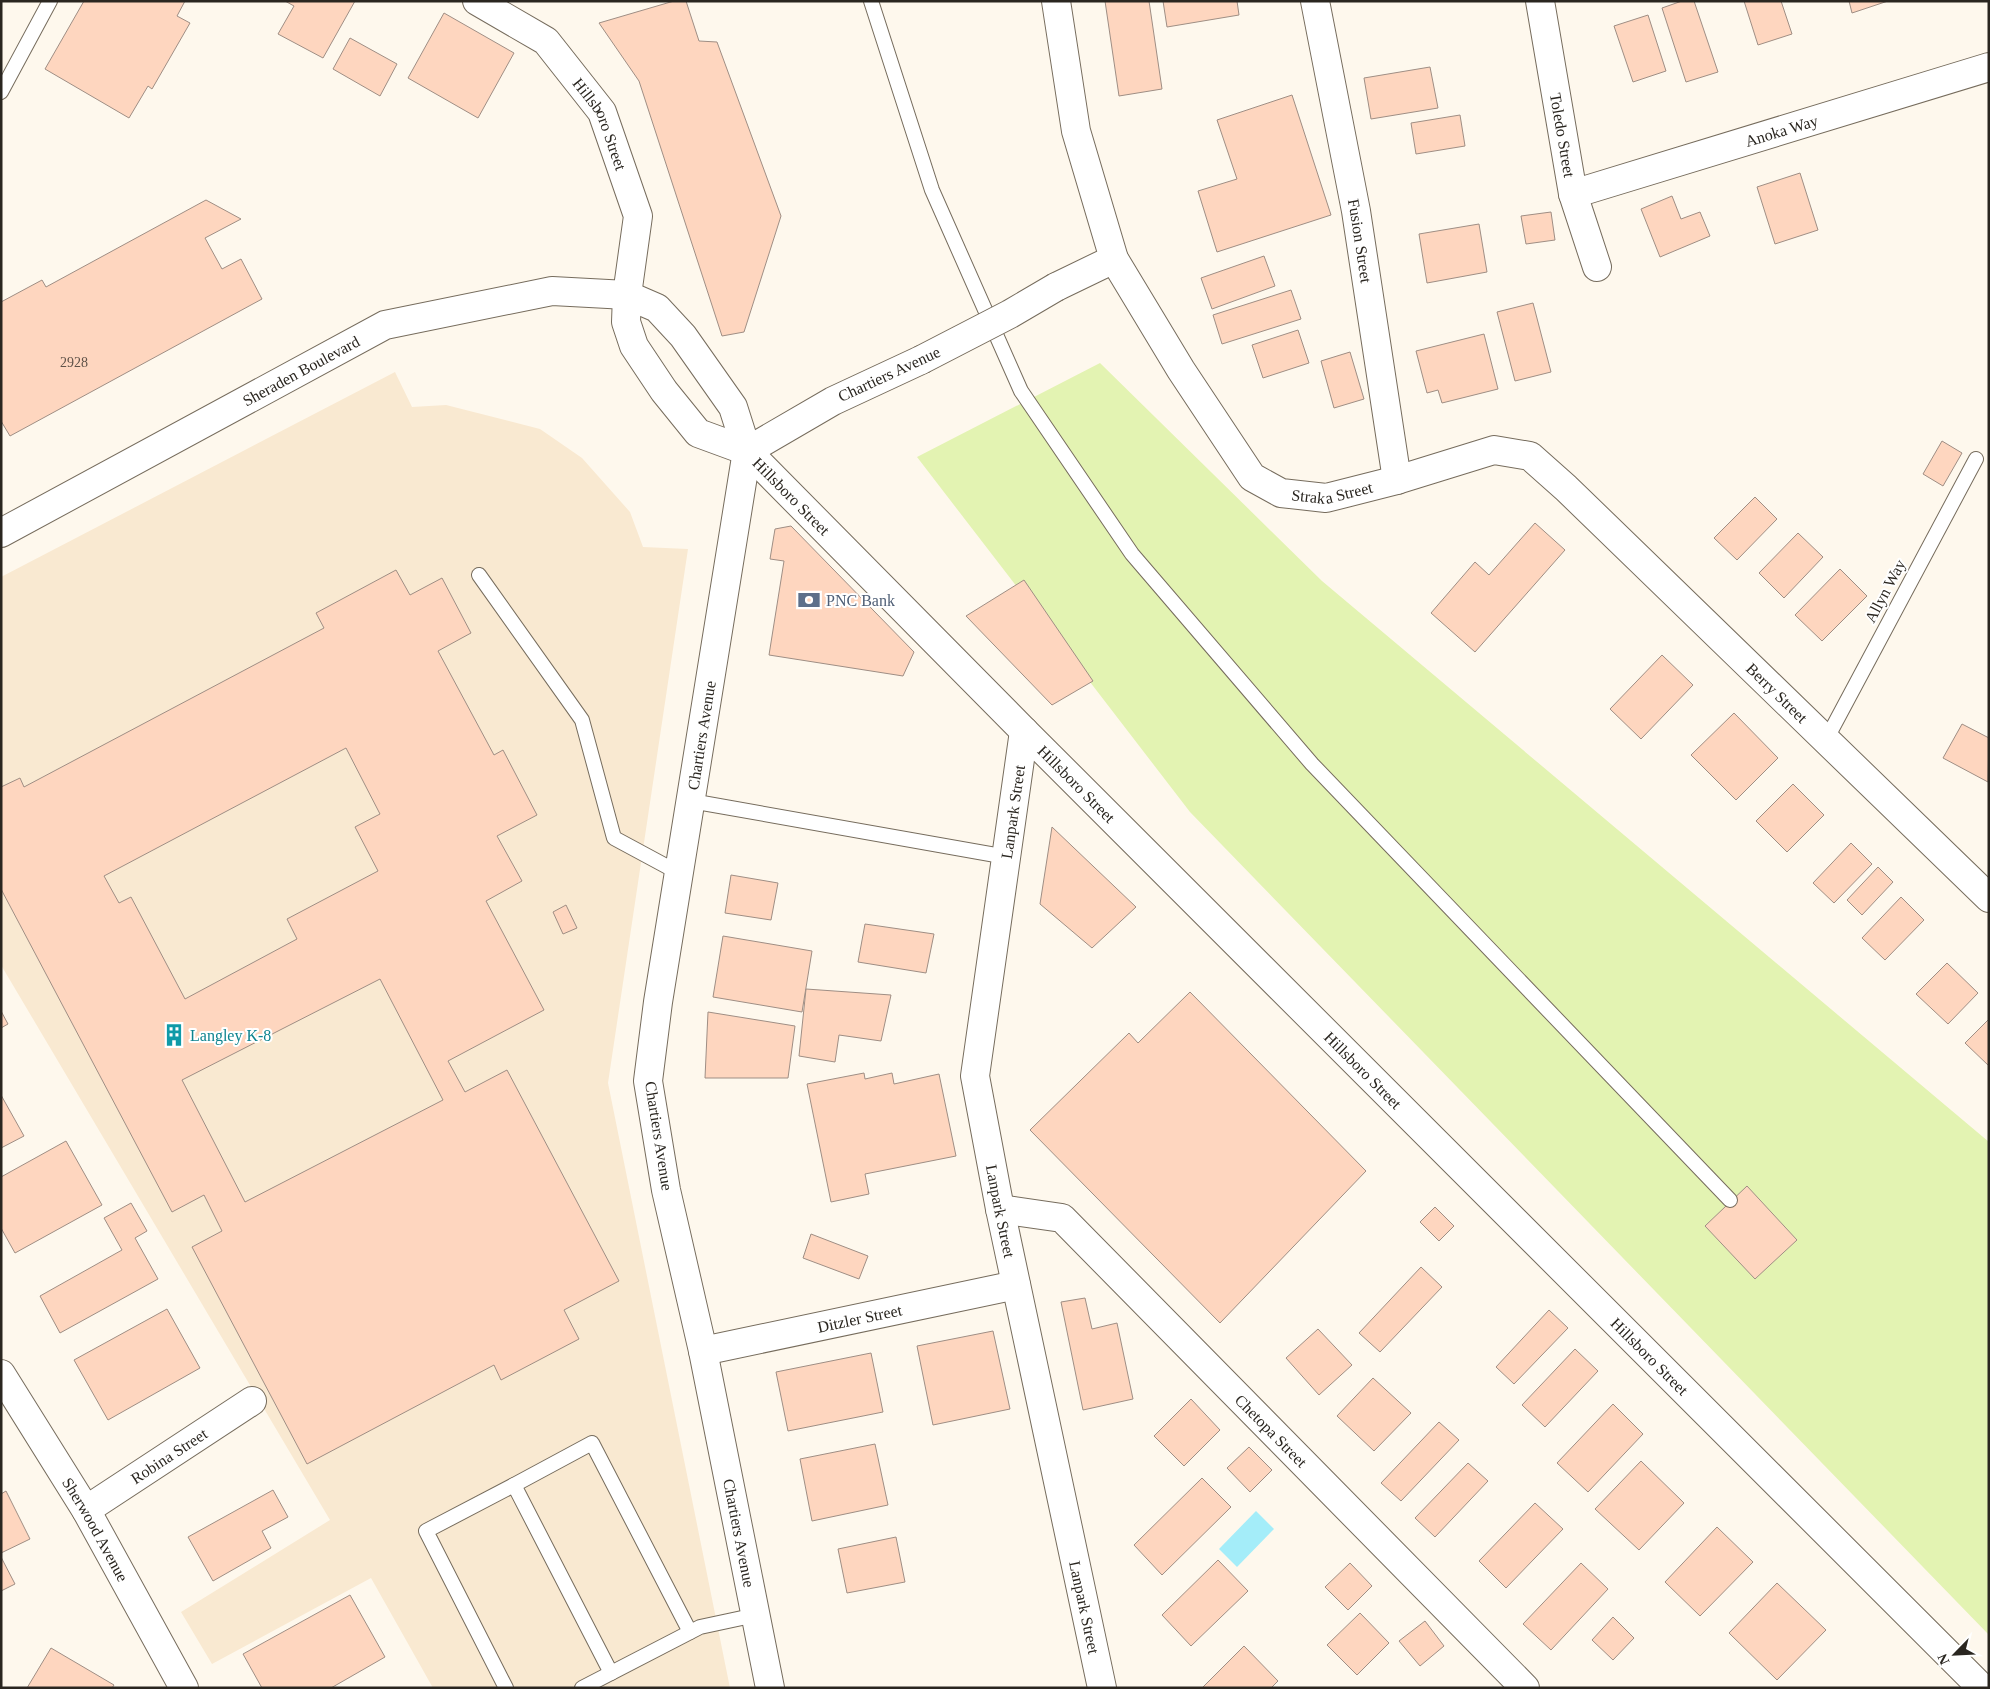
<svg xmlns="http://www.w3.org/2000/svg" width="1990" height="1689" font-family="Georgia,serif">
	<rect width="100%" height="100%" fill="#fef8ed"/>
	<path fill="#f9e9d1" d="M395 372 412 407 446 405 540 429 582 458 630 512 643 547 688 549 608 1083 730 1688H433L371 1578 212 1664 181 1612 330 1520 1 965V577Z"/>
	<path fill="#e3f3b2" d="M1100 363 1322 581 1989 1142V1635L1190 812 917 457Z"/>
	<path fill="#a4edf9" d="M1256 1511 1274 1529 1237 1567 1219 1549Z"/>
	<g fill="#fed6bf" stroke="#9f8e84" fill-rule="evenodd">
		<path d="M84 1H185L177 16 190 23 152 89 148 86 129 118 45 69Z"/>
		<path d="M285 1H355L323 58 278 34 294 6Z"/>
		<path d="M674 1H686L699 41 717 42 781 216 744 332 722 336 639 81 599 23Z"/>
		<path d="M1105 1H1149L1162 89 1119 96Z"/>
		<path d="M1163 1H1237L1239 15 1167 27Z"/>
		<path d="M1682 1H1694L1718 72 1686 82 1662 8Z"/>
		<path d="M1744 1H1781L1792 34 1758 45Z"/>
		<path d="M1849 1H1888L1852 13Z"/>
		<path d="M444 13 514 53 478 118 408 78Z"/>
		<path d="M1648 15 1666 71 1633 82 1614 26Z"/>
		<path d="M350 38 397 64 380 96 333 69Z"/>
		<path d="M1430 67 1438 108 1371 119 1364 78Z"/>
		<path d="M1292 95 1331 215 1217 252 1198 191 1237 179 1217 120Z"/>
		<path d="M1460 115 1465 146 1416 154 1411 123Z"/>
		<path d="M1800 173 1818 230 1775 244 1757 187Z"/>
		<path d="M1672 196 1681 219 1700 212 1710 236 1660 257 1641 209Z"/>
		<path d="M206 200 241 219 205 238 222 269 241 259 262 299 10 436 1 421V302L42 280 46 287Z"/>
		<path d="M1551 212 1555 240 1526 244 1521 216Z"/>
		<path d="M1479 224 1487 272 1427 283 1419 234Z"/>
		<path d="M1264 256 1275 286 1212 309 1201 278Z"/>
		<path d="M1291 290 1301 319 1222 344 1213 315Z"/>
		<path d="M1533 303 1551 372 1515 381 1497 312Z"/>
		<path d="M1298 330 1309 363 1263 378 1252 345Z"/>
		<path d="M1484 334 1498 389 1442 403 1438 390 1427 393 1416 351Z"/>
		<path d="M1350 352 1364 399 1334 408 1321 361Z"/>
		<path d="M1942 441 1962 453 1943 486 1923 474Z"/>
		<path d="M1755 497 1777 519 1737 560 1714 538Z"/>
		<path d="M1535 523 1565 550 1475 652 1431 613 1475 562 1489 575Z"/>
		<path d="M791 526 914 652 903 676 769 655 784 561 770 559 775 529Z"/>
		<path d="M1798 533 1823 557 1784 598 1759 573Z"/>
		<path d="M1840 569 1867 596 1822 641 1795 615Z"/>
		<path d="M396 570 410 595 442 578 471 633 438 651 494 755 503 750 537 815 497 836 522 881 486 901 544 1010 448 1061 465 1092 507 1070 619 1281 564 1310 579 1339 501 1380 494 1365 307 1464 192 1247 222 1231 204 1195 172 1212 1 889V787L20 778 24 787 324 628 316 613ZM346 748 380 814 355 827 378 871 287 919 297 939 185 999 131 897 119 903 104 876ZM380 979 443 1100 245 1202 182 1080Z"/>
		<path d="M1024 580 1093 681 1052 705 966 616Z"/>
		<path d="M1662 655 1693 685 1641 739 1610 709Z"/>
		<path d="M1734 713 1778 758 1736 800 1691 755Z"/>
		<path d="M1962 724 1989 738 1988 782 1943 758Z"/>
		<path d="M1793 784 1824 815 1787 852 1756 821Z"/>
		<path d="M1052 827 1136 907 1092 948 1040 904Z"/>
		<path d="M1851 843 1872 864 1834 903 1813 883Z"/>
		<path d="M1878 867 1893 882 1862 915 1847 900Z"/>
		<path d="M731 875 778 883 771 920 725 913Z"/>
		<path d="M1901 897 1924 920 1885 960 1862 938Z"/>
		<path d="M566 905 577 928 563 934 553 912Z"/>
		<path d="M865 924 934 934 926 973 858 962Z"/>
		<path d="M723 936 812 951 802 1012 713 997Z"/>
		<path d="M1947 963 1978 993 1948 1024 1916 994Z"/>
		<path d="M806 989 891 995 881 1041 839 1035 835 1062 799 1056Z"/>
		<path d="M1190 992 1366 1171 1220 1323 1030 1130 1129 1033 1138 1043Z"/>
		<path d="M1 1011 8 1024 1 1028Z"/>
		<path d="M708 1012 795 1026 788 1078H705Z"/>
		<path d="M1989 1019V1066L1965 1043Z"/>
		<path d="M864 1073 865 1079 892 1073 894 1084 939 1074 956 1156 865 1174 869 1194 831 1202 807 1084Z"/>
		<path d="M1 1095 24 1136 1 1148Z"/>
		<path d="M66 1141 102 1205 15 1253 1 1228V1177Z"/>
		<path d="M1747 1186 1797 1240 1755 1279 1705 1226Z"/>
		<path d="M131 1203 147 1231 135 1238 158 1279 60 1333 40 1296 122 1250 104 1218Z"/>
		<path d="M1435 1207 1454 1226 1439 1241 1420 1222Z"/>
		<path d="M811 1234 868 1256 859 1279 803 1258Z"/>
		<path d="M1421 1267 1442 1287 1380 1352 1359 1333Z"/>
		<path d="M1085 1298 1092 1329 1117 1323 1133 1399 1083 1410 1061 1302Z"/>
		<path d="M167 1309 200 1368 108 1420 74 1360Z"/>
		<path d="M1549 1310 1568 1328 1514 1384 1496 1367Z"/>
		<path d="M1318 1329 1352 1365 1319 1395 1286 1358Z"/>
		<path d="M993 1331 1010 1409 933 1425 917 1346Z"/>
		<path d="M1575 1349 1598 1371 1545 1427 1522 1405Z"/>
		<path d="M871 1353 883 1412 788 1431 776 1372Z"/>
		<path d="M1373 1378 1411 1413 1374 1451 1337 1416Z"/>
		<path d="M1191 1399 1220 1430 1184 1466 1154 1436Z"/>
		<path d="M1613 1404 1643 1434 1588 1492 1557 1463Z"/>
		<path d="M1439 1422 1459 1440 1401 1501 1381 1483Z"/>
		<path d="M875 1444 888 1505 812 1521 800 1459Z"/>
		<path d="M1249 1447 1272 1470 1250 1492 1227 1468Z"/>
		<path d="M1641 1461 1684 1503 1639 1550 1595 1509Z"/>
		<path d="M1468 1463 1488 1481 1435 1537 1415 1518Z"/>
		<path d="M1202 1478 1231 1507 1162 1575 1134 1545Z"/>
		<path d="M273 1490 288 1517 262 1531 271 1548 213 1581 188 1537Z"/>
		<path d="M6 1491 30 1539 1 1553V1494Z"/>
		<path d="M1535 1503 1563 1529 1506 1588 1479 1561Z"/>
		<path d="M1717 1527 1753 1562 1700 1616 1665 1582Z"/>
		<path d="M896 1537 905 1582 847 1593 838 1549Z"/>
		<path d="M1 1557 15 1584 1 1591Z"/>
		<path d="M1218 1560 1248 1591 1191 1646 1162 1615Z"/>
		<path d="M1350 1563 1372 1586 1348 1610 1325 1587Z"/>
		<path d="M1581 1563 1608 1589 1551 1650 1523 1624Z"/>
		<path d="M1777 1583 1826 1630 1777 1680 1729 1633Z"/>
		<path d="M350 1595 385 1657 331 1688H262L243 1654Z"/>
		<path d="M1360 1613 1389 1643 1357 1675 1327 1645Z"/>
		<path d="M1613 1617 1634 1638 1613 1660 1592 1640Z"/>
		<path d="M1425 1621 1444 1646 1420 1666 1399 1641Z"/>
		<path d="M1244 1646 1278 1681 1271 1688H1202Z"/>
		<path d="M51 1648 114 1685 112 1688H27Z"/>
	</g>
	<g fill="none" stroke-linecap="round" stroke-linejoin="round">
		<defs>
			<g id="lane">
				<path d="M871 1 932 190 1021 391 1132 554 1312 764 1730 1200"/>
				<path d="M1 92 50 1"/>
				<path d="M479 575 582 720 614 838 679 873"/>
				<path d="M1826 740 1976 459"/>
				<path d="M691 801 1007 857"/>
				<path d="M514 1485 592 1443 690 1632"/>
				<path d="M506 1688 426 1531 514 1485 611 1673"/>
				<path d="M582 1688 700 1627 756 1615"/>
			</g>
			<g id="street">
				<path id="s1" d="M477 1 546 41 602 112 638 216 627 295 626 322 634 346 664 391 698 433 747 451 1024 731 1982 1688"/>
				<path id="s2" d="M1315 1 1356 211 1397 480"/>
				<path id="s3" d="M1540 1 1573 194 1597 267"/>
				<path id="s4" d="M1573 194 1989 67"/>
				<path id="s5" d="M1 533 385 325 552 291 627 295 657 308 683 336 733 407 747 451"/>
				<path id="s6" d="M1024 731 975 1076 1000 1209 1102 1688"/>
				<path id="s7" d="M1000 1209 1062 1218 1525 1688"/>
				<path id="s8" d="M703 1351 1016 1285"/>
				<path id="s9" d="M1 1374 86 1510 184 1688"/>
				<path id="s10" d="M86 1510 252 1401"/>
			</g>
			<g id="secondary">
				<path id="s11" d="M1056 1 1076 131 1114 259 1181 370 1252 477 1281 493 1326 498 1397 480 1494 450 1530 456 1566 488 1989 898"/>
				<path d="M1056 287 1114 259"/>
				<path id="s12" d="M770 1688 703 1351 666 1190 648 1081 658 1002 747 451 833 401 921 360"/>
			</g>
		</defs>
		<use href="#lane" stroke="#766c5d" stroke-width="16"/>
		<use href="#street" stroke="#766c5d" stroke-width="30"/>
		<use href="#secondary" stroke="#766c5d" stroke-width="30"/>
		<use href="#lane" stroke="#fff" stroke-width="14"/>
		<use href="#street" stroke="#fff" stroke-width="28"/>
		<use href="#secondary" stroke="#fff" stroke-width="28"/>
		<defs>
			<path id="secondary-bridge" d="M921 360 1010 314 1056 287"/>
		</defs>
		<use href="#secondary-bridge" stroke="#766c5d" stroke-width="30" stroke-linecap="butt"/>
		<use href="#secondary-bridge" stroke="#fff" stroke-width="28"/>
	</g>
	<defs>
		<symbol id="bank-bare" viewBox="-9 -9 18 18"><path d="M-6-4H6V4H-6ZM0-2.3a2.3 2.3 0 1 0 0 4.6a2.3 2.3 0 1 0 0-4.6Z" fill="#5c6f8a" stroke="#fff" stroke-width="2.5" paint-order="stroke"/></symbol>
		<symbol id="building-bare" viewBox="-9 -9 18 18"><path d="M-4-6H4V6H1V3H-1V6H-4ZM-2.5-4.3h1.7v1.8h-1.7ZM.8-4.3h1.7v1.8H.8ZM-2.5-1h1.7V.8h-1.7ZM.8-1h1.7V.8H.8Z" fill="#0f9aa8" stroke="#fff" stroke-width="2.5" paint-order="stroke"/></symbol>
	</defs>
	<g fill-rule="evenodd">
		<use href="#bank-bare" x="793" y="584" width="32" height="32"/>
		<use href="#building-bare" x="158" y="1019" width="32" height="32"/>
	</g>
	<g text-anchor="middle" dominant-baseline="central" stroke-width="4" stroke-linejoin="round" paint-order="stroke">
		<g font-size="14" fill="#5f5248">
			<text x="74" y="362">2928</text>
		</g>
		<g font-size="16" fill="#2a2620" stroke="#fff">
			<text stroke="none"><textPath href="#s1" startOffset="180">Hillsboro Street</textPath></text>
			<text stroke="none"><textPath href="#s4" startOffset="218">Anoka Way</textPath></text>
			<text stroke="none"><textPath href="#s3" startOffset="136">Toledo Street</textPath></text>
			<text stroke="none"><textPath href="#s2" startOffset="244">Fusion Street</textPath></text>
			<text stroke="none"><textPath href="#s5" startOffset="341">Sheraden Boulevard</textPath></text>
			<text transform="translate(889 374) rotate(-25)">Chartiers Avenue</text>
			<text stroke="none"><textPath href="#s11" startOffset="608">Straka Street</textPath></text>
			<text stroke="none"><textPath href="#s1" startOffset="636">Hillsboro Street</textPath></text>
			<text transform="translate(1885 591) rotate(-62)">Allyn Way</text>
			<text stroke="none"><textPath href="#s11" startOffset="1155">Berry Street</textPath></text>
			<text stroke="none"><textPath href="#s12" startOffset="969">Chartiers Avenue</textPath></text>
			<text stroke="none"><textPath href="#s1" startOffset="1041">Hillsboro Street</textPath></text>
			<text transform="translate(1013 812) rotate(-82)">Lanpark Street</text>
			<text stroke="none"><textPath href="#s1" startOffset="1446">Hillsboro Street</textPath></text>
			<text transform="translate(659 1136) rotate(81)">Chartiers Avenue</text>
			<text stroke="none"><textPath href="#s6" startOffset="486">Lanpark Street</textPath></text>
			<text stroke="none"><textPath href="#s8" startOffset="160">Ditzler Street</textPath></text>
			<text stroke="none"><textPath href="#s1" startOffset="1851">Hillsboro Street</textPath></text>
			<text stroke="none"><textPath href="#s7" startOffset="361">Chetopa Street</textPath></text>
			<text stroke="none"><textPath href="#s10" startOffset="99">Robina Street</textPath></text>
			<text stroke="none"><textPath href="#s9" startOffset="182">Sherwood Avenue</textPath></text>
			<text transform="translate(739 1533) rotate(79)">Chartiers Avenue</text>
			<text stroke="none"><textPath href="#s6" startOffset="891">Lanpark Street</textPath></text>
		</g>
		<g font-size="16" fill="#4e5e75" stroke="#fff" text-anchor="start">
			<text x="826" y="600">PNC Bank</text>
		</g>
		<g font-size="16" fill="#0d838f" stroke="#fff" text-anchor="start">
			<text x="190" y="1035">Langley K-8</text>
		</g>
	</g>
	<rect width="1990" height="1689" fill="none" stroke="#2a2620" stroke-width="5"/>
	<g transform="translate(1955 1654) rotate(246)" stroke="#ffffff" stroke-width="4" paint-order="stroke">
	<path d="M0-4L9 19L0 12L-9 19Z" fill="#2a2620"/>
	<text y="-8" font-size="14" font-weight="bold" text-anchor="middle" fill="#2a2620">N</text>
	</g>
</svg>
